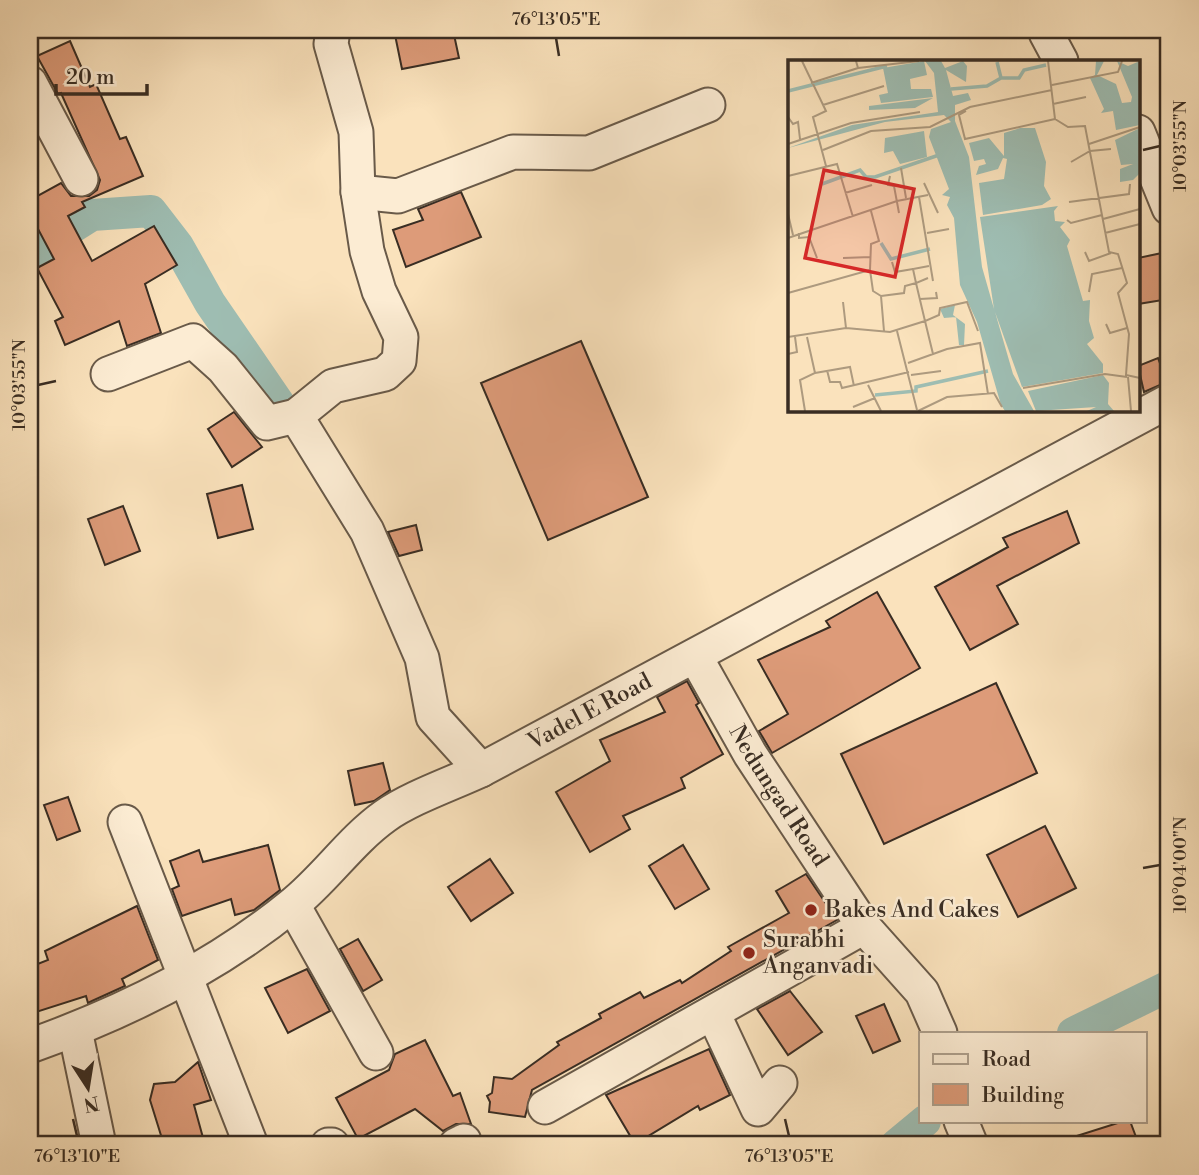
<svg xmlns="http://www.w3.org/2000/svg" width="1199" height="1175" font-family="'Libre Bodoni',serif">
	<rect width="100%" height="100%" fill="#fae2bc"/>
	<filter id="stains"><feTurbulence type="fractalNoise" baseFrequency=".00286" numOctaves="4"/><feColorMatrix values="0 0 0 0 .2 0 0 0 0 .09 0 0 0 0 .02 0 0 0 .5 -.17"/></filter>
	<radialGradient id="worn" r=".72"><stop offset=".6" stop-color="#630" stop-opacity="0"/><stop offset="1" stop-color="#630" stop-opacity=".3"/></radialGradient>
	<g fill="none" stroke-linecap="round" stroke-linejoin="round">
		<g stroke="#9ebdb2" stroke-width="32">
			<path d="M30 254 92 215 151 211 178 246 210 303 280 405"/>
			<path d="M1073 1033 1169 986"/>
			<path d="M896 1145 925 1121"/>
		</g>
	</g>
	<g fill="#dd9b79" stroke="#392d23" stroke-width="2">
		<path d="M394 30H453L459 58 402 69Z"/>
		<path d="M70 41 90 87 96 84 120 139 126 137 143 176 82 202 85 207 68 216 92 261 154 226 177 265 145 284 161 333 127 346 119 321 65 345 55 321 63 317 37 268 54 259 30 214V200L61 183 71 196H89L97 190 100 180 61 93 58 94 37 56Z"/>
		<path d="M461 192 481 237 406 267 393 230 423 220 418 209Z"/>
		<path d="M1162 253 1169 299 1138 304V258Z"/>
		<path d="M581 341 648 497 548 540 481 383Z"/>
		<path d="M1158 358 1167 382 1144 392 1138 366Z"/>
		<path d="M234 412 262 447 232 467 208 429Z"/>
		<path d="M242 485 253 529 218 538 207 494Z"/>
		<path d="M123 506 140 551 105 565 88 519Z"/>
		<path d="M1067 511 1079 543 997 586 1018 624 970 650 935 587 1008 547 1003 538Z"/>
		<path d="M416 525 422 550 399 556 388 532Z"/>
		<path d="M877 592 920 668 772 753 759 731 788 714 758 660 830 627 826 621Z"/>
		<path d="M687 681 699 703 696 705 723 754 681 778 685 788 623 816 630 829 590 852 556 792 610 761 600 740 665 712 657 697Z"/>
		<path d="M996 683 1037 773 884 844 841 754Z"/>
		<path d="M383 763 390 790 374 801 355 805 348 771Z"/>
		<path d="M68 797 80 831 57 840 44 805Z"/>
		<path d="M1045 826 1076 888 1018 917 987 855Z"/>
		<path d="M268 845 280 890 254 910 235 915 231 899 182 916 172 889 179 886 170 861 199 850 203 862Z"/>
		<path d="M683 845 709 889 675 909 649 866Z"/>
		<path d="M490 859 513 893 471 921 448 887Z"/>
		<path d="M806 874 837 920 532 1090 525 1117 489 1112 490 1102 487 1096 492 1093 494 1077 512 1079 559 1045 557 1042 601 1018 599 1014 640 992 644 998 680 980 682 983 731 951 728 947 789 913 776 891Z"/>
		<path d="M137 906 158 960 122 979 125 986 92 1001 88 1003 86 996 30 1014V967L48 960 45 951Z"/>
		<path d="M358 939 382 980 363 991 340 949Z"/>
		<path d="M307 969 330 1011 288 1033 265 988Z"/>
		<path d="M790 991 822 1032 788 1055 757 1009Z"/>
		<path d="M884 1004 900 1041 873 1053 856 1016Z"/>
		<path d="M425 1040 453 1096 460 1093 471 1124H456L443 1131 415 1109 358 1139 336 1098 389 1070 395 1054Z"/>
		<path d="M709 1049 730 1095 700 1110 698 1106 635 1144 606 1095Z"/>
		<path d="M198 1062 211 1100 194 1105 205 1145H164L150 1100 154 1084 175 1082Z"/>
		<path d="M1124 1121H1130L1139 1145H1064V1140Z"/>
	</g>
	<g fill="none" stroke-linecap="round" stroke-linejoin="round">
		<defs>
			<g id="minor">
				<path d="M333 30 331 44 356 132 358 192 367 251 379 291 401 337 399 361 385 374 333 386 296 416 367 531 422 658 433 717 481 770"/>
				<path d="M1046 33 1061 61"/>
				<path d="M30 83 81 179"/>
				<path d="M1138 132 1169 208"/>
				<path d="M358 192 398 196 513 152 589 153 708 105"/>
				<path d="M108 374 193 341 223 368 267 423 296 416"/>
				<path id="s1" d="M695 656 750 754 864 927 922 992 940 1033"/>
				<path d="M125 822 251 1145"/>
				<path d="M293 905 376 1053"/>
				<path d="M713 1013 758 1109 780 1083"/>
				<path d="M75 1030 99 1145"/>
				<path id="s2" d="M30 1046C123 1013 215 968 292 905 325 879 350 841 385 816 410 798 451 784 481 770L1169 401"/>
				<path d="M545 1107 864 927"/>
				<path d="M961 1121 971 1145"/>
				<path d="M328 1145H332"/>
				<path d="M456 1145 464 1141"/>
			</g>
		</defs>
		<use href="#minor" stroke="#695a49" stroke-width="37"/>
		<use href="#minor" stroke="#fcecd3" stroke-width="33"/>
	</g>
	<path fill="none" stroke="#392d23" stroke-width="2.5" d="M556 38 559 56M1143 150 1160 146M38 385 56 381M1143 868 1160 865M73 1119 77 1136M785 1119 789 1136"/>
	<g fill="#8f2418" stroke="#fcecd3" stroke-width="2.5">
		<circle cx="811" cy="910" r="7"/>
		<circle cx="749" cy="953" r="7"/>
	</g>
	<g text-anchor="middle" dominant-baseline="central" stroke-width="5" stroke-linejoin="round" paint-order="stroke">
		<g font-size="23" fill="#392d23" stroke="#fcecd3">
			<text stroke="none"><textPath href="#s2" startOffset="658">Vadel E Road</textPath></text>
			<text stroke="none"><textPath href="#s1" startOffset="163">Nedungad Road</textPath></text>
		</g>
		<g font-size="23" fill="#392d23" stroke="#fcecd3" text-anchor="start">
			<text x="825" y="910">Bakes And Cakes</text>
			<text x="763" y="940">Surabhi<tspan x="763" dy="26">Anganvadi</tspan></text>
		</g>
	</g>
	<g transform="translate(788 60)">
		<rect width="352" height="352" fill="#fae2bc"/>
		<path d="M136 1 139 15 122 19 123 29H143L145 37 93 43 91 35 100 33 95 8ZM137 1H153L157 8 175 1 179 6 178 22 158 10 165 36 180 33 183 40 167 45V61L181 97 194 207 206 249 192 157 270 146 266 151 267 161 277 162 272 167 282 180 279 186 295 241 302 240 301 261 306 278 299 284 315 304V313L234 327 207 252 225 314 246 351H217L213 345 189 262 172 225 166 158 159 145 162 137 154 135 161 129 141 77 143 69 163 62 156 55 97 62 0 88 64 65 150 52 146 13ZM308 1H316L309 15 328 24 334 43 343 42 344 37 329 1 340 6 352 1V65L328 70 325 51 313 53 316 49 302 18 307 15ZM145 38 127 48 81 50V46ZM232 68H247L258 102 256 126 263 139 254 145 195 155 191 123 216 119 219 99 215 98 210 109 188 115 191 106 198 104 196 99 186 101 181 83 201 78 216 96V73ZM352 68V113L345 120 332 122V109L345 104 333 105 327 80ZM136 71 139 97 112 104 105 91 96 93 97 78ZM167 245 165 255 177 264 176 285H171L168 257 156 258 152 249ZM315 315 321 323 320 344 326 351H299L308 347 248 351 240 331Z" fill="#9ebdb2"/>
		<path fill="none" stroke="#9ebdb2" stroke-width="3.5" d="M209 2 213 18H231L236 10 258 5M163 29 199 26 213 18M0 31 99 6M34 124 72 110 78 117H87L151 95M93 183 103 199 142 189M87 335 128 331V327L200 311"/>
		<path fill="none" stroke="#ad9a7f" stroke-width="2" d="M14 1 38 51 25 57 38 106M260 1 267 59 280 67 297 66 321 192 330 194 339 223 330 233 341 274 338 315 352 318M70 8 131 1M23 23 70 8 68 1M264 25 330 12 334 1M265 44 298 37M35 45 96 26M178 51 171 55 177 79 267 59M0 57 5 64 10 62 12 79M0 84 63 63 132 52M301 84 352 67M35 90 83 71 142 67 182 47 264 30M283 102 302 91 323 89M113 108 118 138M0 116 49 104 65 157M102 116 100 125 106 126 111 153M136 123 150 153M57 133 84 125M131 137 145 221M281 142 341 134 342 124M0 154 5 175M315 159 352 149M279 160 283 163 314 155M11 173V178L21 177 29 198M139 173 161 169M317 173 352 164M0 178 109 141 140 135M297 192 301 201 323 193M55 198 83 197M104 202 107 212 125 209M82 210 85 231 93 236 96 271M301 232 304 214 334 208M0 233 82 210 83 184 91 181 83 151M93 236 116 233 117 226 128 223 125 209 141 206M132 239 149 238 148 232M55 242 58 268M318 264 322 273 339 268M109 271 129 350M0 277 58 268 102 272 137 261 128 223 140 218M0 294 9 292 7 277M145 294 137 261 151 255 152 248 179 242 190 271M120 303 159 289 192 283 200 334M39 310 42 322H52L54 328 121 312M27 313 62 307 66 326M123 315 153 311M340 317 343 351M80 325 93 351M235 328 317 314 339 317M65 347 87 338M17 351 12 320 27 313 19 277M130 351 159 337 206 333 214 347"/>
		<path fill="#d62828" fill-opacity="0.15" stroke="#d62828" stroke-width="3.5" d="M36 110 126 129 107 217 17 198Z"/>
		<rect width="352" height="352" fill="none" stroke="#392d23" stroke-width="3.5"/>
	</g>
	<rect width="1199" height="1175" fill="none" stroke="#fae2bc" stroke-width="77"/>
	<rect x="919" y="1032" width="228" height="91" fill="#fcecd3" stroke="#aea08d" stroke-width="2"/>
	<rect x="933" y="1054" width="35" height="10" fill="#fcecd3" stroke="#aea08d" stroke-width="2"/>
	<text x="982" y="1066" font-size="21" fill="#392d23">Road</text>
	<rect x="933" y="1084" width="35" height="21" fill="#dd9b79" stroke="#aea08d" stroke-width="2"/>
	<text x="982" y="1102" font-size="21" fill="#392d23">Building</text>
	<g transform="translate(88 1088) rotate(168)" stroke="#fcecd3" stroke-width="5" paint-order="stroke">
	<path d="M0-5L12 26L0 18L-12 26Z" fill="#392d23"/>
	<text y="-10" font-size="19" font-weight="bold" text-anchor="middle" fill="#392d23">N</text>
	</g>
	<path d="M56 84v10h91v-10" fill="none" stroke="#392d23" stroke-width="3.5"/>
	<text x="66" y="84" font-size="21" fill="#392d23" stroke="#fcecd3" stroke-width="5" paint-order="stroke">20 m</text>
	<rect x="38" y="38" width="1122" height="1098" fill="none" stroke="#392d23" stroke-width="2.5"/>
	<g font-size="18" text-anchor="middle" fill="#392d23">
		<text x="556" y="25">76°13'05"E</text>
		<text transform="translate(1180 146) rotate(-90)" y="6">10°03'55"N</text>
		<text transform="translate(19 385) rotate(-90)" y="6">10°03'55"N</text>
		<text transform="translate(1180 865) rotate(-90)" y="6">10°04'00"N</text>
		<text x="77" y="1162">76°13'10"E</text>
		<text x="789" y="1162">76°13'05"E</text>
	</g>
	<rect width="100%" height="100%" filter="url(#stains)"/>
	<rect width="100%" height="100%" fill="url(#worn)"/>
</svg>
